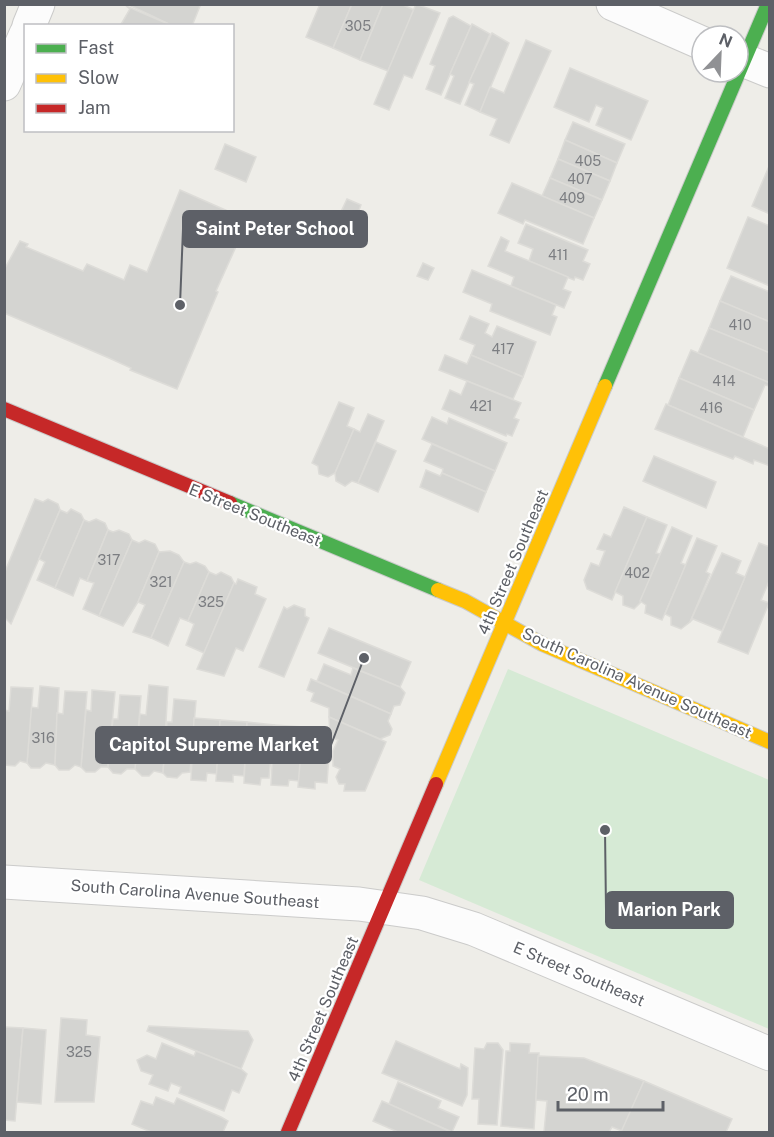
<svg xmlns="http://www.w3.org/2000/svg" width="774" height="1137" font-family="'Public Sans',sans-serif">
	<rect width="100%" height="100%" fill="#eeede8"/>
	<path fill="#d6ead5" d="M508 669 769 780V1029L419 880Z"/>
	<g fill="#d4d4d1" stroke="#dddcd8" stroke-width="1.5">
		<path d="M127 4H197L200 6 192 26H173Z"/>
		<path d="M320 4H352L333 48 306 37Z"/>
		<path d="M352 4H383L360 60 333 48Z"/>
		<path d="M383 4H401L414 10 388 71 360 60Z"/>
		<path d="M416 4 440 13 412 78 404 75 389 110 374 104Z"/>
		<path d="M126 6 173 26H120L130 9Z"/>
		<path d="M453 16 471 26 441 95 426 89 435 66 430 64 449 18Z"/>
		<path d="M472 24 490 34 460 104 445 98 454 76 450 74Z"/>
		<path d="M492 33 509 43 480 112 465 105 474 84 469 82Z"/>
		<path d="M526 40 551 51 509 143 490 135 497 119 480 112 490 87 504 93Z"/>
		<path d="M570 68 648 101 631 140 596 125 603 108 596 105 589 122 554 107Z"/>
		<path d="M573 122 625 144 617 163 565 140Z"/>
		<path d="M565 140 617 163 610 181 558 159Z"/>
		<path d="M225 144 256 157 246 182 215 169Z"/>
		<path d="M558 159 610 181 602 200 550 178Z"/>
		<path d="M770 164V214L752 206Z"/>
		<path d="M550 178 602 200 594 218 542 196Z"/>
		<path d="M512 183 594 218 583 244 525 220 523 224 498 213Z"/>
		<path d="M180 190 248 220 216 291 218 292 177 389 130 370 131 368 109 358 4 313V270L20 241 28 244 26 247 83 271 87 264 124 280 130 265 147 272Z"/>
		<path d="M347 199 361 205 354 223 339 216Z"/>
		<path d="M748 217 770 226V286L727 268Z"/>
		<path d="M526 224 588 250 583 261 590 264 583 280 575 277 574 280 529 261 533 249 518 243Z"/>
		<path d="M501 237 509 241 505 251 568 277 563 289 571 292 564 308 511 286 514 277 488 266Z"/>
		<path d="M423 263 434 268 428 280 417 276Z"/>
		<path d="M472 270 556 305 552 315 557 317 550 335 490 311 492 304 463 292Z"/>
		<path d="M731 276 770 292V322L720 301Z"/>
		<path d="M720 301 770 322V353L709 328Z"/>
		<path d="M470 316 489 324 485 333 492 337 497 326 536 342 523 377 471 355 475 345 460 339Z"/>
		<path d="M709 328 770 353V383L698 353Z"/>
		<path d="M691 350 770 383V386L765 385 754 410 679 378Z"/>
		<path d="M445 355 467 364 471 355 523 377 513 399 439 370Z"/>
		<path d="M679 378 754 410 743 437 668 405Z"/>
		<path d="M467 381 521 403 514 418 519 420 512 436 507 434 506 436 442 409 450 390 461 395Z"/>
		<path d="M339 402 354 408 347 426 354 429 335 473 328 477 319 474 318 466 312 463Z"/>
		<path d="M666 404 770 449V466L754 460 753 464 735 456 733 459 655 429Z"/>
		<path d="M368 414 384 421 358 483 352 481 345 486 336 481 335 473 354 429 360 432Z"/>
		<path d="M432 417 447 424 449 418 507 443 495 471 422 439Z"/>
		<path d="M376 442 396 451 378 492 358 483Z"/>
		<path d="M432 444 495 471 486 492 442 473 443 469 424 461Z"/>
		<path d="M654 456 716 482 706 508 643 481Z"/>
		<path d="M426 470 440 476 442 473 486 492 478 512 420 487Z"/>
		<path d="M35 499 43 502 48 499 58 504 60 510 11 624 4 617V574Z"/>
		<path d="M624 507 647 517 612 600 587 589 584 580 591 563 599 566 605 551 597 549 604 534 611 537Z"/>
		<path d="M71 509 81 514 84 520 55 588 37 580 45 562 39 559 60 510 67 513Z"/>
		<path d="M647 517 667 525 656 553 660 554 640 603 634 609 623 605V596L615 592Z"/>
		<path d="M96 519 105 523 108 530 87 581 80 578 73 596 55 588 84 520 89 522Z"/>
		<path d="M672 527 692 536 681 563 686 565 662 620 645 613 646 605 640 601Z"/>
		<path d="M108 530 113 532 119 530 129 534 132 540 99 616 83 609 94 583 87 581Z"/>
		<path d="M697 538 717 546 706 572 710 574 690 622 681 629 671 625V617L665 614Z"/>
		<path d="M132 540 139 543 145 540 155 544 159 552 138 602 123 626 99 616Z"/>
		<path d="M759 543 770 547V579L761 600 769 603 748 654 718 642Z"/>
		<path d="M170 551 179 555 184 562 151 638 133 632 145 605 138 602 159 552Z"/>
		<path d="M722 553 741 561 736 573 745 577 722 631 693 619 690 622Z"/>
		<path d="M184 562 190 564 196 562 205 566 209 572 188 621 180 618 168 646 151 638Z"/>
		<path d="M209 572 216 575 221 572 231 577 234 583 204 653 186 645 194 624 188 621Z"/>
		<path d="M238 579 257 587 255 594 266 599 249 638 243 651 236 648 224 676 197 669 234 583 236 584Z"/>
		<path d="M294 605 305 609V616L309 618 284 677 259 667 284 607 287 609Z"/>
		<path d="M329 628 411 662 400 687 318 653Z"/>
		<path d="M324 664 351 675 353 668 400 687 405 693 400 705 394 706 391 714 317 681Z"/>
		<path d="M311 679 391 714 388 721 392 729 390 735 380 739 329 717V708L311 701 314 693 307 690Z"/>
		<path d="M149 685 168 687 163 773 154 771 149 776H142L135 769 140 714 146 715Z"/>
		<path d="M40 686 59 688 55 765 46 763 40 768H31L27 763 31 707 38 708Z"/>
		<path d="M11 687 33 688 27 763 20 761 15 766 4 765V710L9 711Z"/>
		<path d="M92 690 115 692 108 767H101L95 772H86L81 767 86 710 91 711Z"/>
		<path d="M65 691 87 692 81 767 75 765 69 770H59L55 765 57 713 63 714Z"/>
		<path d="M120 695 141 696 135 769H127L121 774 113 773 108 767 113 719H118Z"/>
		<path d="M174 699 196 701 190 772 182 773 177 778 167 777 163 773 167 722H172Z"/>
		<path d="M329 717 386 742 365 791H344L345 784H339L336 777 340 769 333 766V751L338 740 330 737Z"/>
		<path d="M194 718 220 720 217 774 207 773 206 781 191 780Z"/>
		<path d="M220 720 247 722 244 776 233 775V782L216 781Z"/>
		<path d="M247 722 274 725 269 778H261L260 785 244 783Z"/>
		<path d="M274 725 303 727 299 781 289 780 288 786 271 785Z"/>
		<path d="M303 727 331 729 327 783 315 782V789L298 787Z"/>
		<path d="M61 1018 87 1020 86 1035 100 1037 94 1102H55Z"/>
		<path d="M149 1026 248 1031 253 1040 241 1069 147 1031Z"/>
		<path d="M4 1027 23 1028 15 1121 4 1120Z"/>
		<path d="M23 1028 46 1030 41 1104 17 1102Z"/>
		<path d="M396 1041 460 1069 461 1064 468 1068 467 1095 462 1106 382 1073Z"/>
		<path d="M162 1043 194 1056 196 1051 241 1069 247 1074 239 1093 232 1090 224 1111 179 1093 181 1087 171 1083 168 1091 149 1084 153 1075 141 1071 137 1060 147 1055 156 1059Z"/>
		<path d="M487 1043H498L503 1050 497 1125 478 1124 479 1099H472L475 1048 484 1049Z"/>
		<path d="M510 1043 530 1044 529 1053H539L534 1129 501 1126 506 1051H510Z"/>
		<path d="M538 1056 584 1058 644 1081 622 1131 612 1127 609 1132H544L547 1101 536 1100Z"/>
		<path d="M644 1081 732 1119 726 1132H621Z"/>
		<path d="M398 1082 441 1101 438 1108 459 1117 452 1132 389 1104Z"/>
		<path d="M156 1097 174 1104 177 1098 221 1117 228 1121 223 1132H151L132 1124 141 1101 153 1105Z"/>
		<path d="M382 1101 389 1104 451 1132H398L373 1121Z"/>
	</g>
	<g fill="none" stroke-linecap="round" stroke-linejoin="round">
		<defs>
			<g id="street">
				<path d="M613 4 702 43"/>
				<path d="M29 26 38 4"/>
				<path d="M738 58 770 71"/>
				<path d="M4 84 26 34"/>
				<path d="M4 882 359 904 422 913 474 929 770 1054"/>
			</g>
			<g id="fast">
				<path d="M605 386 768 4"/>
				<path d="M230 503 438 590"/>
			</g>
			<g id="slow">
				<path d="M438 590 465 601 542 644 770 742"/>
				<path d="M436 784 605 386"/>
			</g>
			<g id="jam">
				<path d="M4 409 230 503"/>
				<path d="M288 1132 436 784"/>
			</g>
		</defs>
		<use href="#street" stroke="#cbcbca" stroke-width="35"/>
		<use href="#fast" stroke="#cacbca" stroke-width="16"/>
		<use href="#slow" stroke="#cacbca" stroke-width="16"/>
		<use href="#jam" stroke="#cacbca" stroke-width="16"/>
		<use href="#street" stroke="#fcfcfc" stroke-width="33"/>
		<use href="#fast" stroke="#4caf50" stroke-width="14"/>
		<use href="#slow" stroke="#ffc107" stroke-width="14"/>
		<use href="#jam" stroke="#c62828" stroke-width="14"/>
	</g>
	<g text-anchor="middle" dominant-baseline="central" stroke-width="4.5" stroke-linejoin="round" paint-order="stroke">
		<g font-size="14" fill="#7c7e82">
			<text x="358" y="26">305</text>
			<text x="588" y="161">405</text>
			<text x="580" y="179">407</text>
			<text x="572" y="198">409</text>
			<text x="558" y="255">411</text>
			<text x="740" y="325">410</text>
			<text x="503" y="349">417</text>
			<text x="724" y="381">414</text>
			<text x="481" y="406">421</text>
			<text x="711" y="408">416</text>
			<text x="109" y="560">317</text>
			<text x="637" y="573">402</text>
			<text x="161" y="582">321</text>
			<text x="211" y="602">325</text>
			<text x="43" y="738">316</text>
			<text x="79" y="1052">325</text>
		</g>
		<g font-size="16" fill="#5d6067" stroke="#fff">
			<text transform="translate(255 515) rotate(22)">E Street Southeast</text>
			<text transform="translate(513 562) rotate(-67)">4th Street Southeast</text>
			<text transform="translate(637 683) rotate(24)">South Carolina Avenue Southeast</text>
			<text transform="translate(195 894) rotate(4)">South Carolina Avenue Southeast</text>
			<text transform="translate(579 974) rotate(23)">E Street Southeast</text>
			<text transform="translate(323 1009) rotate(-67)">4th Street Southeast</text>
		</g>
	</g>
	<path fill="none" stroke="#5d6067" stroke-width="2" d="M180 305L183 229M364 658L331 745M605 830L606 910"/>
	<g fill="#5d6067" stroke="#fff" stroke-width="2">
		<circle cx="180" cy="305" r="6"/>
		<circle cx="364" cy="658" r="6"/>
		<circle cx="605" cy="830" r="6"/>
	</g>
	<g fill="#5d6067" stroke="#5d6067" stroke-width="2">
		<rect x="183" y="211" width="184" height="36" rx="6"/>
		<rect x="96" y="727" width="235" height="36" rx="6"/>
		<rect x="606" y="892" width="127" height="36" rx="6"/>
	</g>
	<g font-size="18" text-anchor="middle" font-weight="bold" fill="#fff">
		<text x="275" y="235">Saint Peter School</text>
		<text x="214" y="751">Capitol Supreme Market</text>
		<text x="669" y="916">Marion Park</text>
	</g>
	<rect width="774" height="1137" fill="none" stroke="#5d6067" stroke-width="12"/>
	<rect x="24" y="24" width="210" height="108" fill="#ffffff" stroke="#bebfc2" stroke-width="1.5"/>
	<rect x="36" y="44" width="30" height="9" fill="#4caf50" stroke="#bebfc2" stroke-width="1.5"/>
	<text x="78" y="54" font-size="18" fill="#5d6067">Fast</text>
	<rect x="36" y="74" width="30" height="9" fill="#ffc107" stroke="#bebfc2" stroke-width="1.5"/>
	<text x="78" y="84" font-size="18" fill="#5d6067">Slow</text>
	<rect x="36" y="104" width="30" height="9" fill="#c62828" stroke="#bebfc2" stroke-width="1.5"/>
	<text x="78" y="114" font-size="18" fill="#5d6067">Jam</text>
	<g transform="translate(720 54) rotate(23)"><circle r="28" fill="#ffffff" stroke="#bebfc2" stroke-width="1.5"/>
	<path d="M0-4.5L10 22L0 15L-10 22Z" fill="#909194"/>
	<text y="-9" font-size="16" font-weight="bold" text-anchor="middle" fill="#5d6067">N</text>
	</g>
	<path d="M558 1101v9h105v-9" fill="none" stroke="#5d6067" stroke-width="3"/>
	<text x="567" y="1101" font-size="18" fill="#5d6067" stroke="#ffffff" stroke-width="4.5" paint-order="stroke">20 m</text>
</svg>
